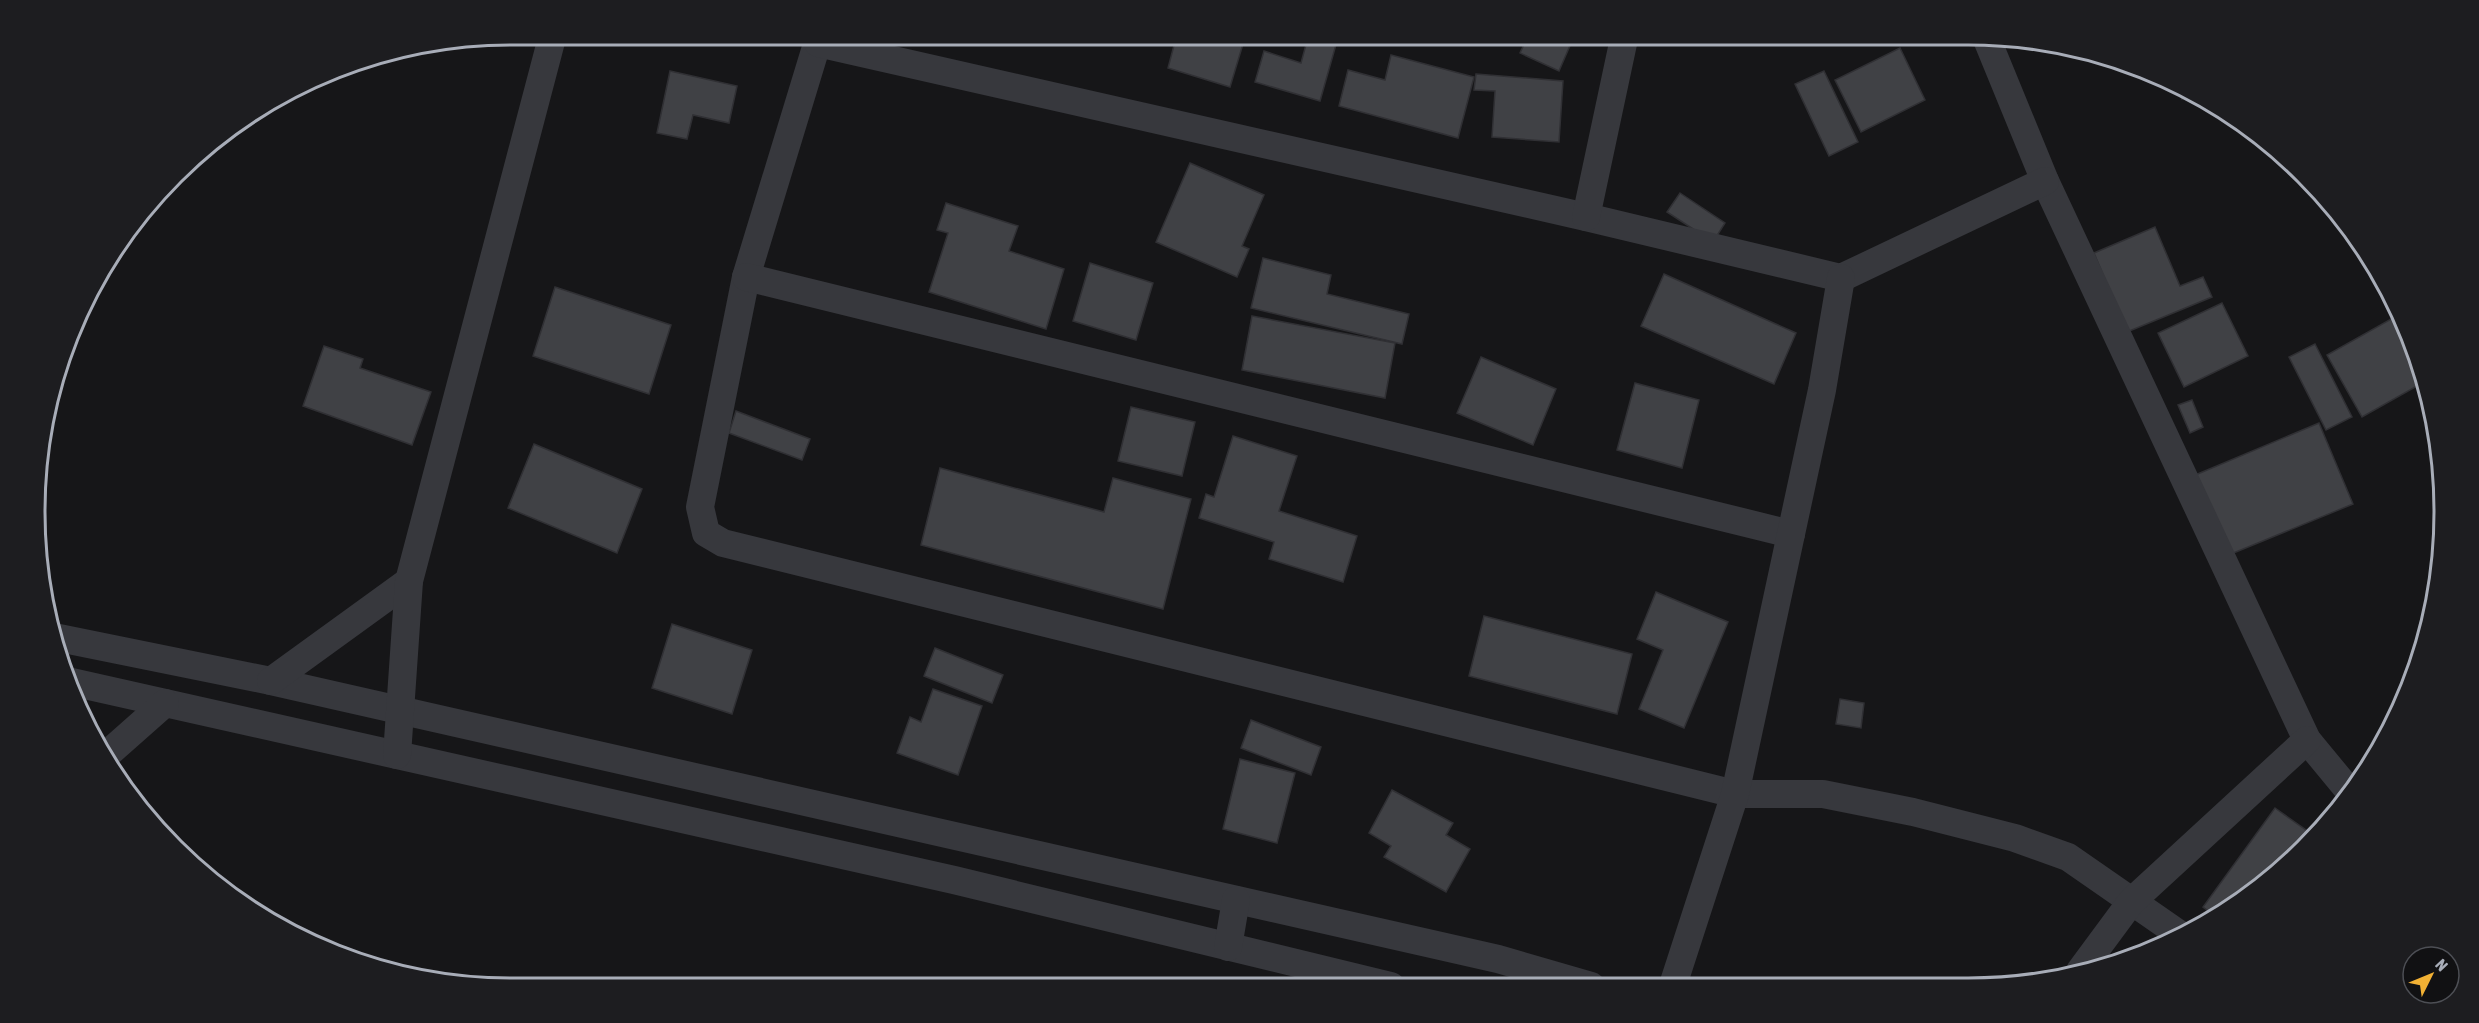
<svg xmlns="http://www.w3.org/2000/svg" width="2479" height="1023" font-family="'Asap Condensed',sans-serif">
	<rect width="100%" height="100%" fill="#161618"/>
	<g fill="#404145" stroke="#303034" stroke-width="1.5">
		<path d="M1177 34H1197L1222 42 1224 34H1246L1230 87 1168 68Z"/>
		<path d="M1284 34H1339L1320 101 1255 82 1264 51 1301 63 1307 41Z"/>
		<path d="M1529 34H1575L1559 71 1520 53Z"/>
		<path d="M1900 48 1925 100 1861 132 1835 80Z"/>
		<path d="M1391 55 1474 77 1458 138 1339 106 1348 70 1385 80Z"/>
		<path d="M670 71 737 86 729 123 693 115 687 139 657 133Z"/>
		<path d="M1824 71 1858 142 1829 156 1795 84Z"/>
		<path d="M1476 74 1563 81 1559 142 1492 137 1495 91 1474 90Z"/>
		<path d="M2177 85 2196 94 2182 99Z"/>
		<path d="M1190 163 1264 195 1242 246 1249 249 1237 277 1156 242Z"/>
		<path d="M1680 193 1725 223 1713 242 1667 212Z"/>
		<path d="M946 203 1018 226 1009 251 1064 269 1046 329 929 292 948 233 937 230Z"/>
		<path d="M2155 227 2180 286 2203 277 2212 297 2127 332 2094 253Z"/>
		<path d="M1263 258 1331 275 1327 294 1409 314 1402 344 1251 308Z"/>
		<path d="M1090 263 1153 283 1136 340 1073 321Z"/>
		<path d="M1664 274 1796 333 1774 384 1641 326Z"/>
		<path d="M555 287 671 325 649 394 533 356Z"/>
		<path d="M2222 303 2248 356 2184 387 2158 333Z"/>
		<path d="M2400 314 2426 381 2362 417 2327 355Z"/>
		<path d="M1252 316 1395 343 1385 398 1242 370Z"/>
		<path d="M2315 344 2352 417 2326 430 2289 357Z"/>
		<path d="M324 346 363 359 360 368 431 392 412 445 303 406Z"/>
		<path d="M1481 357 1556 389 1533 445 1457 413Z"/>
		<path d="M1635 383 1699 400 1682 468 1617 450Z"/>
		<path d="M2192 400 2203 427 2190 433 2178 405Z"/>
		<path d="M1131 407 1195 422 1182 476 1118 461Z"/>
		<path d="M736 411 810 439 802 460 729 433Z"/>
		<path d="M2319 423 2353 504 2214 561 2181 481Z"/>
		<path d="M1233 436 1297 456 1279 511 1357 536 1343 582 1269 559 1274 542 1199 518 1206 494 1214 497Z"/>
		<path d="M534 444 642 489 617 553 508 508Z"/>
		<path d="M940 468 1104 512 1113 478 1191 499 1163 609 921 545Z"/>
		<path d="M1656 592 1728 622 1684 728 1639 709 1663 650 1637 639Z"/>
		<path d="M1484 616 1632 654 1617 714 1469 676Z"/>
		<path d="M672 624 752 650 732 714 652 688Z"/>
		<path d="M935 648 1003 675 992 703 924 676Z"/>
		<path d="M933 689 982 706 958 775 897 753 910 717 921 722Z"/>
		<path d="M1840 699 1864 703 1861 728 1836 724Z"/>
		<path d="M1251 720 1321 747 1311 775 1241 748Z"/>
		<path d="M1240 759 1295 773 1277 843 1223 829Z"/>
		<path d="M1392 790 1453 823 1446 835 1470 849 1446 892 1384 857 1391 846 1369 833Z"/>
		<path d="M2275 808 2313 835 2282 870 2212 914 2203 907Z"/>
	</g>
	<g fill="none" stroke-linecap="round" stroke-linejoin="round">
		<g stroke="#37383d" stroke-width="28">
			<path d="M820 34 746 277 700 507 706 533 723 543 1735 794H1823L1913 812 2015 838 2068 857 2179 934"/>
			<path d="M1986 37 2045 181 2307 740 2350 792"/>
			<path d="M818 43 1586 217 1841 278 2045 181"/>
			<path d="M1586 217 1625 34"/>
			<path d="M746 277 1791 534"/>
			<path d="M54 637 271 681 1498 959 1591 986"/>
			<path d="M67 681 954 880 1391 986"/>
			<path d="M271 681 409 581"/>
			<path d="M397 755 409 581 553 34"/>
			<path d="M104 757 165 703"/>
			<path d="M1228 947 1236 900"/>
			<path d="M2080 971 2131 902 2307 740"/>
			<path d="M1673 985 1735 794 1822 390 1841 278"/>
		</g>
	</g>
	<path d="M0 0H2479V1023H0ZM511 45H1968A466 466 0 0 1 2434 511V512A466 466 0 0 1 1968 978H511A466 466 0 0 1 45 512V511A466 466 0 0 1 511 45Z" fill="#1d1d20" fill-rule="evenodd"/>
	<path fill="none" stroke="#a8adb8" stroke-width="3" d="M511 45H1968A466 466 0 0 1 2434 511V512A466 466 0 0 1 1968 978H511A466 466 0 0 1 45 512V511A466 466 0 0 1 511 45Z"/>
	<g transform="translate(2431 975) rotate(47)"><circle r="28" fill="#111113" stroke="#4d4f55" stroke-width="1.5"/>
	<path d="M0-4.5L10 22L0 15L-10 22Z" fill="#f2b134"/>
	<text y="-9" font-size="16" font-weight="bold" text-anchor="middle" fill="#a8adb8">N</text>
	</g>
</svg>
